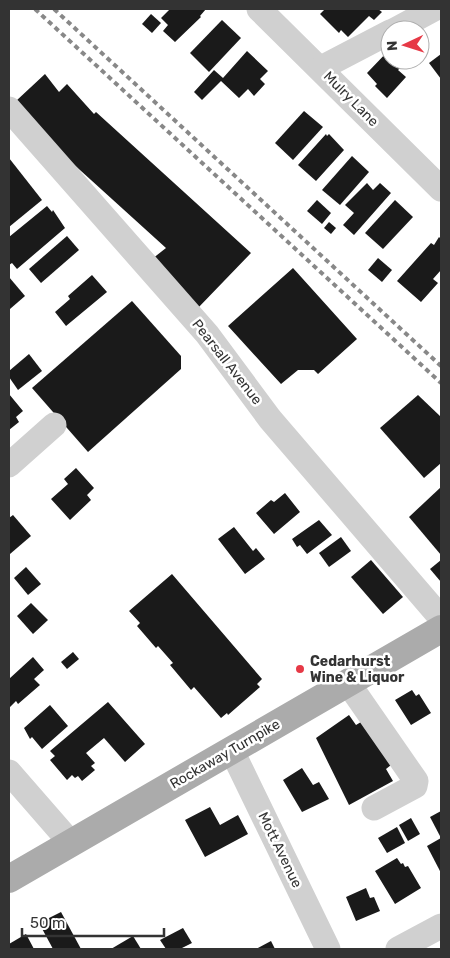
<svg xmlns="http://www.w3.org/2000/svg" width="450" height="958" font-family="Rubik,sans-serif">
	<rect width="100%" height="100%" fill="#fff"/>
	<g fill="#1a1a1a">
		<path d="M170 9H206L200 16 201 17 175 42 163 31 168 25 161 18Z"/>
		<path d="M325 9H378L382 12 374 20 369 16 348 37 341 30 339 33 320 14Z"/>
		<path d="M151 14 161 23 152 33 142 24Z"/>
		<path d="M222 20 241 38 209 72 190 53Z"/>
		<path d="M390 49V60L407 61 398 70 406 77 387 98 375 86 377 84 367 73Z"/>
		<path d="M247 51 268 71 260 79 265 84 254 96 248 89 239 98 221 81 202 100 194 92 214 70 223 78Z"/>
		<path d="M441 54V79L429 63Z"/>
		<path d="M45 74 59 92 67 84 94 114 96 112 251 253 197 309 152 259 166 248 59 151 16 101Z"/>
		<path d="M304 111 323 127 293 160 275 143Z"/>
		<path d="M326 134 327 136 329 134 344 150 316 181 298 165Z"/>
		<path d="M352 156 369 172 340 205 322 190Z"/>
		<path d="M9 158 42 200 9 227Z"/>
		<path d="M367 183 373 190 380 183 391 193 354 235 343 225 354 213 345 205Z"/>
		<path d="M317 200 331 213 322 224 307 211Z"/>
		<path d="M395 200 413 217 383 249 365 233Z"/>
		<path d="M47 206 52 212 53 210 65 228 17 269 12 263 9 265V237Z"/>
		<path d="M329 222 336 228 331 234 324 228Z"/>
		<path d="M67 236 79 250 41 283 29 269Z"/>
		<path d="M439 237 441 239V270L433 279 438 283 421 302 397 281 431 243 434 245Z"/>
		<path d="M378 258 392 270 382 282 368 270Z"/>
		<path d="M293 268 357 339 318 374 314 370H298L281 384 228 326Z"/>
		<path d="M92 275 107 292 66 326 55 312 70 299 68 296Z"/>
		<path d="M9 277 25 296 10 309 9 308Z"/>
		<path d="M132 301 181 356V369L88 452 32 388Z"/>
		<path d="M29 354 42 371 18 390 9 377V371Z"/>
		<path d="M9 394 23 411 16 417 19 422 9 430Z"/>
		<path d="M418 395 441 417V463L424 478 380 428Z"/>
		<path d="M76 468 94 488 87 495 91 500 70 520 51 499 68 484 64 479Z"/>
		<path d="M441 487V555L409 517Z"/>
		<path d="M285 493 300 512 274 534 256 513 271 500 274 502Z"/>
		<path d="M13 515 31 536 10 554 9 518Z"/>
		<path d="M319 520 332 535 307 554 300 545 297 547 292 539Z"/>
		<path d="M234 527 253 551 256 548 265 559 245 574 218 539Z"/>
		<path d="M341 537 351 551 329 567 319 553Z"/>
		<path d="M371 560 403 597 383 614 351 577Z"/>
		<path d="M441 560V582L430 569Z"/>
		<path d="M26 567 41 584 28 595 14 578Z"/>
		<path d="M172 574 262 679 257 684 260 687 228 715 227 713 221 718 194 687 191 690 170 665 173 663 158 646 156 648 137 626 140 623 129 611Z"/>
		<path d="M31 603 48 620 33 634 17 616Z"/>
		<path d="M73 652 79 659 67 669 61 662Z"/>
		<path d="M33 657 44 670 34 679 40 685 18 704 16 701 9 708V679Z"/>
		<path d="M412 690 416 696 419 694 431 713 411 725 395 700Z"/>
		<path d="M108 702 145 744 125 762 104 738 86 753 95 763 91 766 95 770 82 781 78 776 75 778 72 775 67 780 50 760 55 756 50 751Z"/>
		<path d="M50 705 68 726 42 749 32 737 30 739 24 728Z"/>
		<path d="M349 715 356 725 361 722 391 765 386 769 393 781 349 805 316 738Z"/>
		<path d="M302 768 313 785 319 782 329 799 302 812 283 780Z"/>
		<path d="M210 807 220 825 238 815 248 834 205 857 185 820Z"/>
		<path d="M441 811V838L430 817Z"/>
		<path d="M411 818 420 834 408 841 399 825Z"/>
		<path d="M397 827 405 843 387 853 378 838Z"/>
		<path d="M441 838V873L427 846Z"/>
		<path d="M397 858 401 864 403 863 405 867 408 866 421 888 395 904 375 871Z"/>
		<path d="M366 888 370 898 374 897 380 911 356 921 346 897Z"/>
		<path d="M61 912 81 949H53L39 923Z"/>
		<path d="M183 928 192 943 180 949H166L160 940Z"/>
		<path d="M26 934 34 949H9V944Z"/>
		<path d="M133 936 141 949H111Z"/>
		<path d="M271 941 275 949H256Z"/>
	</g>
	<g fill="none" stroke-linecap="round" stroke-linejoin="round">
		<g stroke="#d0d0d0" stroke-width="25">
			<path d="M259 9 441 189"/>
			<path d="M395 30 434 9"/>
			<path d="M321 68 390 32"/>
			<path d="M9 109 207 334 270 419 441 618"/>
			<path d="M9 465 54 425"/>
			<path d="M348 683 416 781 415 786 374 808"/>
			<path d="M232 751 328 949"/>
			<path d="M9 772 70 842"/>
			<path d="M398 949 441 926"/>
		</g>
		<path stroke="#ababab" stroke-width="28" d="M9 879 441 629"/>
		<g stroke="#888" stroke-width="4" stroke-dasharray="5 4" stroke-linecap="butt">
			<path d="M35 9 441 383"/>
			<path d="M54 9 441 366"/>
		</g>
	</g>
	<circle fill="#e63946" stroke="#fff" stroke-width="2" cx="300" cy="669" r="5"/>
	<g text-anchor="middle" dominant-baseline="central" stroke-width="5" stroke-linejoin="round" paint-order="stroke">
		<g font-size="14" fill="#333" stroke="#fff">
			<text transform="translate(351 99) rotate(45)">Mulry Lane</text>
			<text transform="translate(227 362) rotate(52)">Pearsall Avenue</text>
			<text transform="translate(225 754) rotate(-30)">Rockaway Turnpike</text>
			<text transform="translate(280 850) rotate(64)">Mott Avenue</text>
		</g>
		<g font-size="14" font-weight="bold" fill="#333" stroke="#fff" text-anchor="start">
			<text x="310" y="661">Cedarhurst<tspan x="310" dy="16">Wine &amp; Liquor</tspan></text>
		</g>
	</g>
	<rect width="450" height="958" fill="none" stroke="#333333" stroke-width="20"/>
	<g transform="translate(405 45) rotate(266)"><circle r="24" fill="#ffffff" stroke="#adadad"/>
	<path d="M0-4L9 19L0 12L-9 19Z" fill="#e63946"/>
	<text y="-8" font-size="14" font-weight="bold" text-anchor="middle" fill="#333333">N</text>
	</g>
	<path d="M22 928v8h142v-8" fill="none" stroke="#333333" stroke-width="2.5"/>
	<text x="30" y="928" font-size="15" fill="#333333" stroke="#ffffff" stroke-width="4" paint-order="stroke">50 m</text>
</svg>
